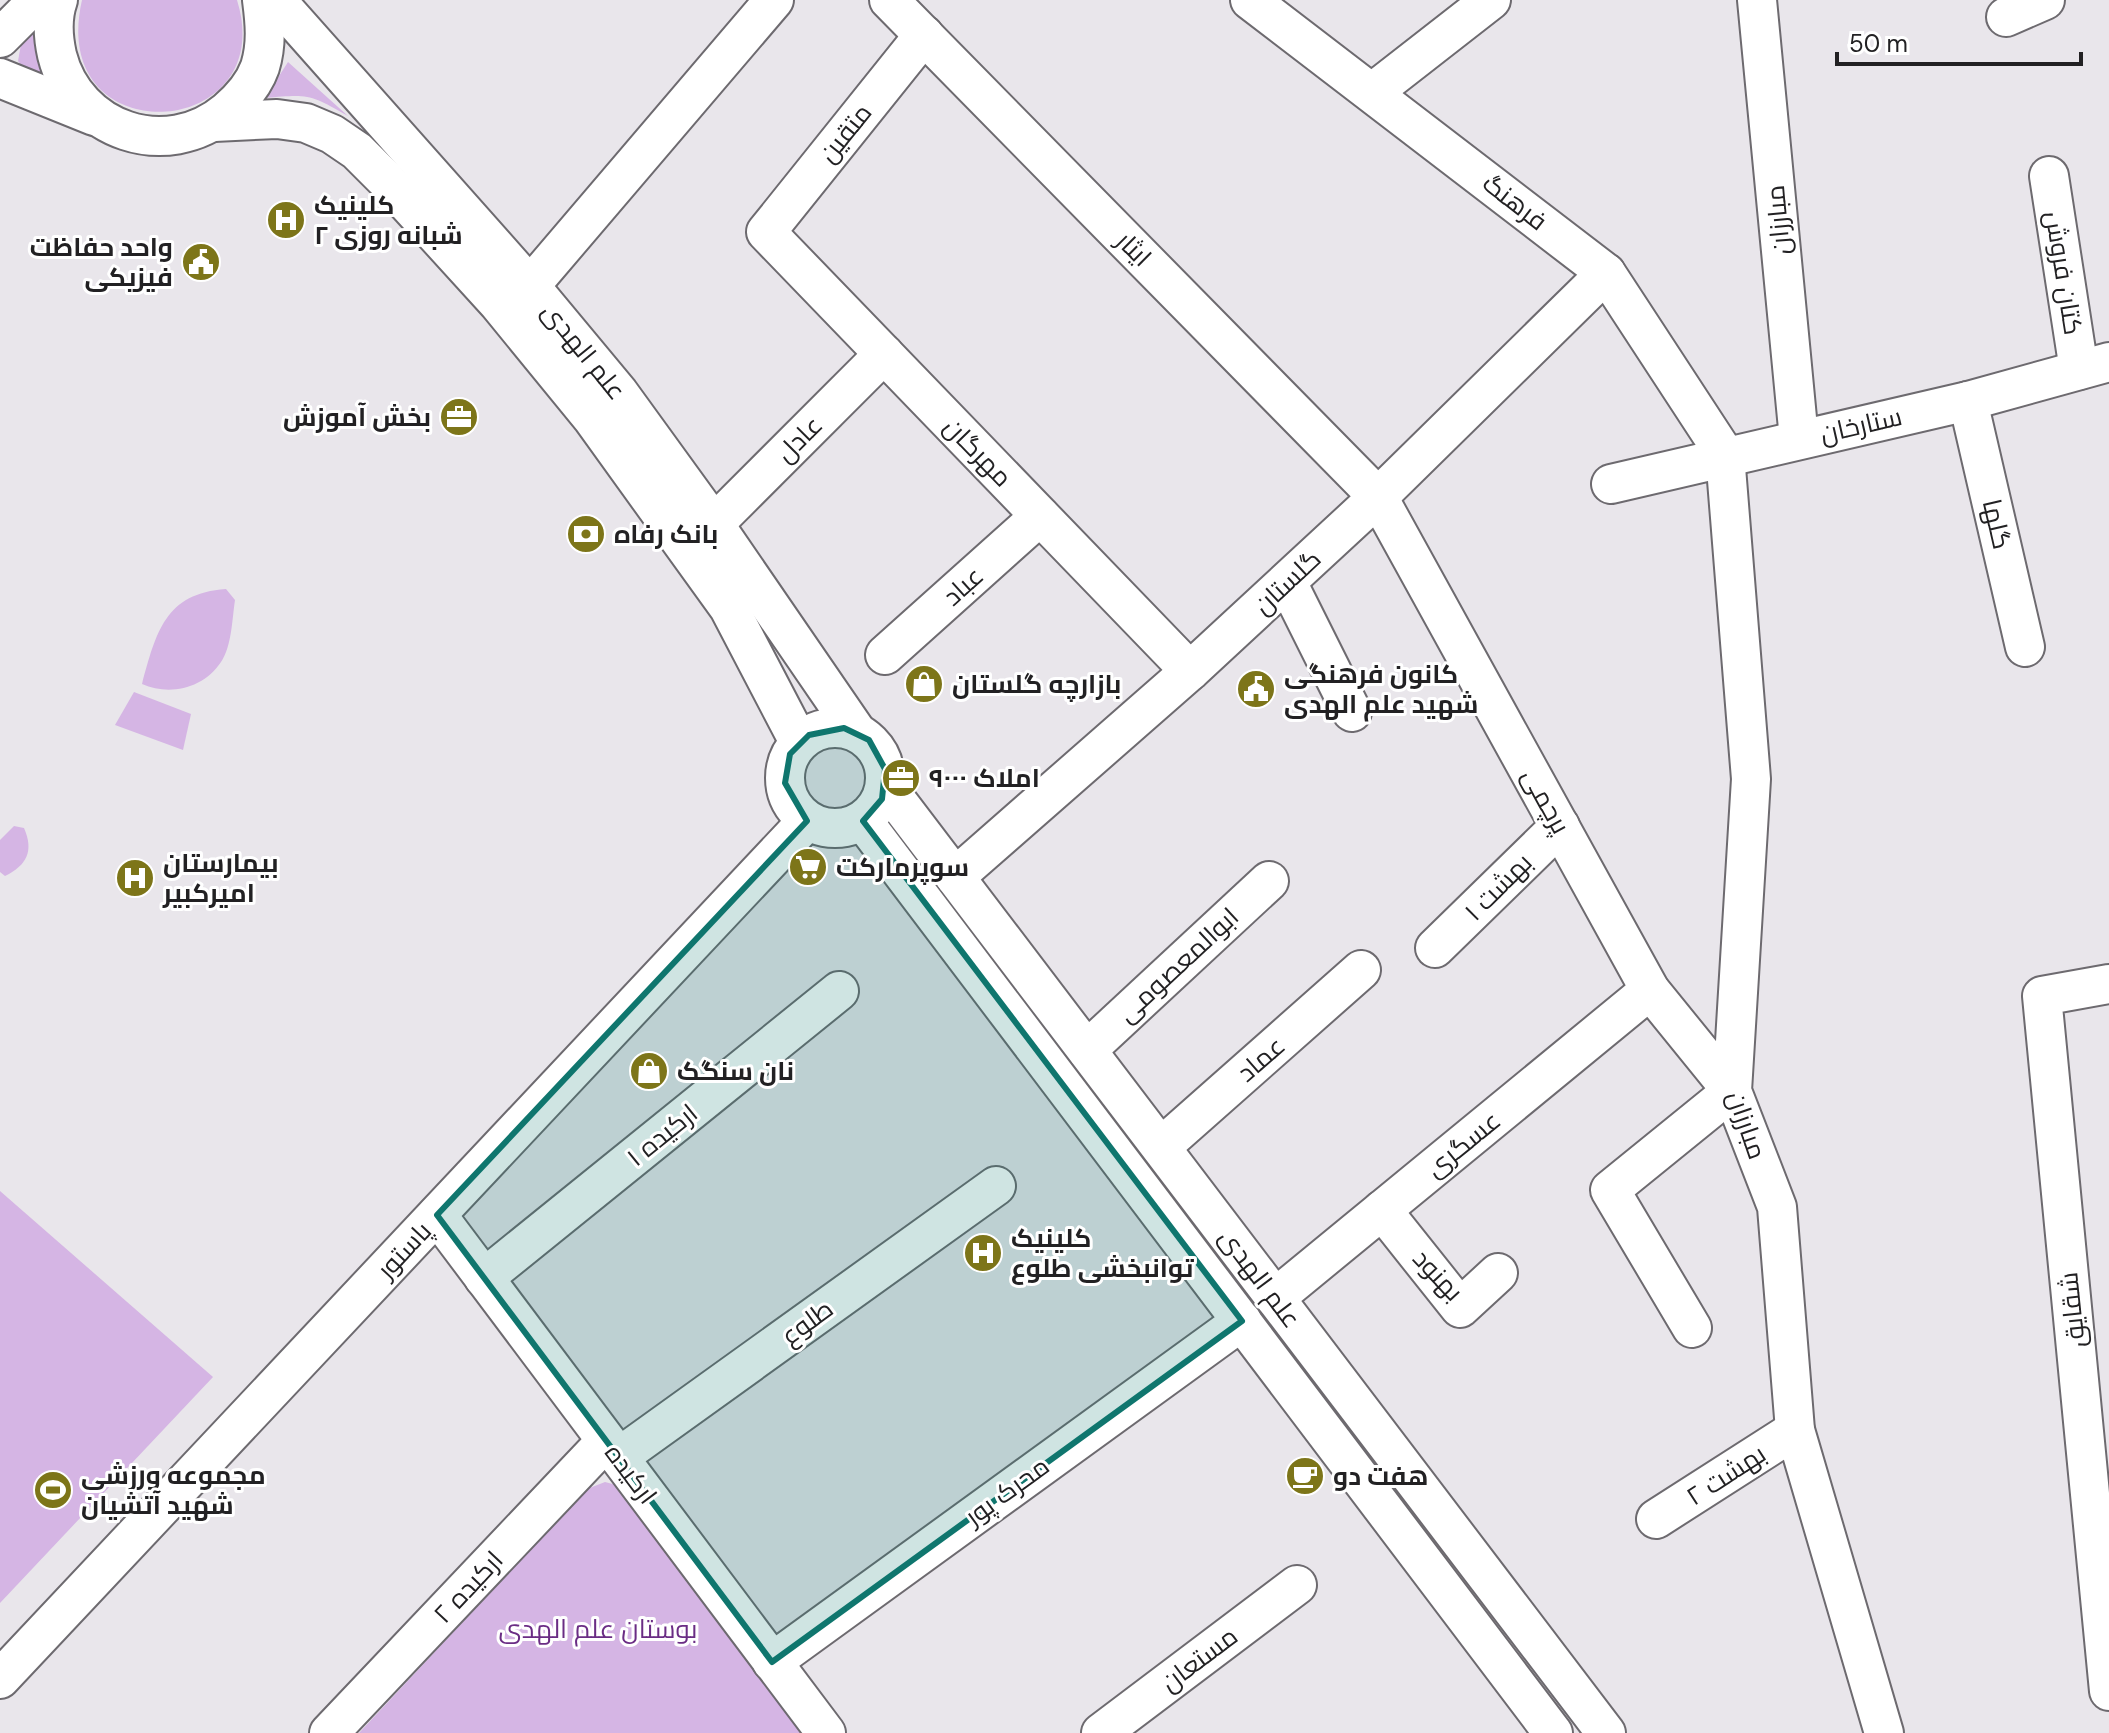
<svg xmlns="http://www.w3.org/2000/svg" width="2109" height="1733" font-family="'DM Sans',Cairo,sans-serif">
	<rect width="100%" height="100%" fill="#e9e6eb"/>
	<g fill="#d5b5e4">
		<path d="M82 0H237C281 141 46 157 82 0Z"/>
		<path d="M37 29 51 83 33 81 18 61 22 39Z"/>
		<path d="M288 62 348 116C310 94 309 94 265 98Z"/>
		<path d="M226 589 235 600C232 619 232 646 221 662 203 689 169 696 142 684 156 633 165 593 226 589Z"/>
		<path d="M134 692 191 714 183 750 115 725Z"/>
		<path d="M14 826 24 828C34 851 27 865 5 876L0 872V840Z"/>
		<path d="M0 1191 213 1377 0 1603Z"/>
		<path d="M605 1482 620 1486 805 1733H359L587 1489Z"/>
	</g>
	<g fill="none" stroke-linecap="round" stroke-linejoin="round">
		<defs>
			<g id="minor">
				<path d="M58 0C52 17 53 37 57 55 76 131 166 162 227 111 241 99 254 84 260 67 267 44 265 23 262 0"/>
				<path d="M276 0 530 286 619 393 714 524 856 731"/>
				<path d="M889 0 1378 497 1650 990 1732 1091 1610 1190 1692 1328"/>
				<path d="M1250 0 1606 273 1725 455 1751 779 1732 1091 1777 1207 1795 1430 1884 1733"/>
				<path d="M1757 0 1799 439"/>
				<path d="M2006 17 2045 0"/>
				<path d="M924 35 766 232 1190 671"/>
				<path d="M0 38 38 0"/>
				<path d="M0 78 94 116"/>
				<path d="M1373 92 1491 0"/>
				<path d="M214 122 277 119 306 123 332 134 357 151 386 180 498 303 592 418 729 608 799 742"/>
				<path d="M2049 176 2079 370"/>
				<path d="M530 286 774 0"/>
				<path d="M1968 401 2025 647"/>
				<path d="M1611 484 1968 401 2109 362"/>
				<path d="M714 524 884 354"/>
				<path d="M1287 582 1352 712"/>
				<path d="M885 655 1040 516"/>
				<circle cx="835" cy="778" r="50"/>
				<path d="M885 785 1606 1733"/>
				<path d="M863 821 1553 1733"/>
				<path d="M955 877 1190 671 1378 497 1606 273"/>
				<path d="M1435 948 1560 826"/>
				<path d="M2109 984 2042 996 2109 1691"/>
				<path d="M1087 1050 1269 881"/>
				<path d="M1161 1147 1361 970"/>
				<path d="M1382 1210 1460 1308 1498 1273"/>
				<path d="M437 1215 826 1733"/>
				<path d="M484 1278 839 991"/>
				<path d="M1275 1298 1650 990"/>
				<path d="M619 1457 996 1186"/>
				<path d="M1656 1519 1795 1430"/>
				<path d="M772 1662 1242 1321"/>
				<path d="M0 1679 807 821"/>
				<path d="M329 1733 606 1441"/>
				<path d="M1101 1733 1297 1585"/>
			</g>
		</defs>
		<use href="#minor" stroke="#6d6a6f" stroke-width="42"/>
		<use href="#minor" stroke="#fff" stroke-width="38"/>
	</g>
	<path fill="#0f766e" fill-opacity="0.2" stroke="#0f766e" stroke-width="6" stroke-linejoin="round" d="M844 728 869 740 885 769 882 799 863 821 1242 1321 772 1662 437 1215 807 821 785 783 790 754 809 735Z"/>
	<defs>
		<symbol id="hospital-disc" viewBox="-11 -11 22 22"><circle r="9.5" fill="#7d7519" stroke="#fff"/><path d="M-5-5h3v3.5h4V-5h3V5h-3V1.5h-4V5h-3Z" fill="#fff"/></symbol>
		<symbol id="civic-disc" viewBox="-11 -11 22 22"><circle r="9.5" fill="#7d7519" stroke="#fff"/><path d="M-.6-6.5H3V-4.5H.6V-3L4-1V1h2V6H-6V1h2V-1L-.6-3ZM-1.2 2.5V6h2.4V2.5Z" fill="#fff"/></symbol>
		<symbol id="office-disc" viewBox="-11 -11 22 22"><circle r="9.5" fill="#7d7519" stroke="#fff"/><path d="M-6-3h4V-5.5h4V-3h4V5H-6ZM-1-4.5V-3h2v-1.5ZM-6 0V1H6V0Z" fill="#fff"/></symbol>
		<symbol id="bank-disc" viewBox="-11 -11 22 22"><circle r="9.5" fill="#7d7519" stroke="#fff"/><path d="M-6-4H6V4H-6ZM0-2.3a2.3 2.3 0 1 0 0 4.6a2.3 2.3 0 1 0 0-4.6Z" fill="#fff"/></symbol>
		<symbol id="shop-disc" viewBox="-11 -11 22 22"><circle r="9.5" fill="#7d7519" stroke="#fff"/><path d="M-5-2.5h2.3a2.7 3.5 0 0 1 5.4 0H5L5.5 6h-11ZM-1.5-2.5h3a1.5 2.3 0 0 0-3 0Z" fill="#fff"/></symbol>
		<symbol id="supermarket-disc" viewBox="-11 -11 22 22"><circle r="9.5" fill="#7d7519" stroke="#fff"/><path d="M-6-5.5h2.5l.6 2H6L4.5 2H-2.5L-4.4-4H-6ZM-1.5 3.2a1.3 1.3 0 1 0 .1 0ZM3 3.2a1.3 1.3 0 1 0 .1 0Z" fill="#fff"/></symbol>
		<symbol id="cafe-disc" viewBox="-11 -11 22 22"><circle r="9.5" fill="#7d7519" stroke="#fff"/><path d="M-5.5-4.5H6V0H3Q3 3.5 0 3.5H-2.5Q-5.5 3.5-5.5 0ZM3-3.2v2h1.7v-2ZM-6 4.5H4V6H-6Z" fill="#fff"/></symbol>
		<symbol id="stadium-disc" viewBox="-11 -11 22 22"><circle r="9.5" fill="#7d7519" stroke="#fff"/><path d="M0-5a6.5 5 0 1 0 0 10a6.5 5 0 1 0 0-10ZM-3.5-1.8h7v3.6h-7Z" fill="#fff"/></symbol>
	</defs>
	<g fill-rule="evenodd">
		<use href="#hospital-disc" x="264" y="198" width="44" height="44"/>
		<use href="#civic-disc" x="179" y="240" width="44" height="44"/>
		<use href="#office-disc" x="437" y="395" width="44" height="44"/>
		<use href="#bank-disc" x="564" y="512" width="44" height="44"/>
		<use href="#shop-disc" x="902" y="662" width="44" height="44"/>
		<use href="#civic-disc" x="1234" y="667" width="44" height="44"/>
		<use href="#office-disc" x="879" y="756" width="44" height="44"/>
		<use href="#supermarket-disc" x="786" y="845" width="44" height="44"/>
		<use href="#hospital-disc" x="113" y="856" width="44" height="44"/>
		<use href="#shop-disc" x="627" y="1049" width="44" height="44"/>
		<use href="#hospital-disc" x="961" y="1231" width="44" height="44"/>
		<use href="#cafe-disc" x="1283" y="1454" width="44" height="44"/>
		<use href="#stadium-disc" x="31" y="1468" width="44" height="44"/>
	</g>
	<g text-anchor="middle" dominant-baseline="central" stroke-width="6" stroke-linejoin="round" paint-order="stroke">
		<g font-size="26" fill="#222123" stroke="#fff">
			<text transform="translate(845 133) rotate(-51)">متقین</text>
			<text transform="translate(1515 202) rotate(38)">فرهنگ</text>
			<text transform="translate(1778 220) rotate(-95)">مبارزان</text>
			<text transform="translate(1134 249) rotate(45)">ایثار</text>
			<text transform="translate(2064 273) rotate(81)">کتان فروش</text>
			<text transform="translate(584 351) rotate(51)">علم الهدی</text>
			<text transform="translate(1861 425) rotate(-13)">ستارخان</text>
			<text transform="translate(799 439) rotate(-45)">عادل</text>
			<text transform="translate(978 452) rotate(46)">مهرگان</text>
			<text transform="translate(1997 524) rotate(77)">گلها</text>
			<text transform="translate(1287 582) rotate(-43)">گلستان</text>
			<text transform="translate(963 586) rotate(-42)">عباد</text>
			<text transform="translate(1546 801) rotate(61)">پرچمی</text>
			<text transform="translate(1498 887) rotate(-45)">بهشت ۱</text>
			<text transform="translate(1178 965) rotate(-43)">ابوالمعصومی</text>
			<text transform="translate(1261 1059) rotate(-41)">عماد</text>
			<text transform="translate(1747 1125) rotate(71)">مبارزان</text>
			<text transform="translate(662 1135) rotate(-39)">ارکیده ١</text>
			<text transform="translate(1463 1144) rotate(-39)">عسگری</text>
			<text transform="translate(404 1250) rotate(-47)">پاستور</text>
			<text transform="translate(1438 1275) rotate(47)">بهنود</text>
			<text transform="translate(1260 1278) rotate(53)">علم الهدی</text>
			<text transform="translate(2072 1310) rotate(-96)">شقایق</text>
			<text transform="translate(807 1322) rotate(-36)">طلوع</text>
			<text transform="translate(631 1474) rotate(53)">ارکیده</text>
			<text transform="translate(1726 1475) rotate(-33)">بهشت ۲</text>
			<text transform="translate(1007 1491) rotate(-36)">محرک پور</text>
			<text transform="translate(468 1587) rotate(-47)">ارکیده ۲</text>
			<text transform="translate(1199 1659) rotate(-37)">مستعان</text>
		</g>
		<g font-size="26" font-weight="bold" fill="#222123" stroke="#fff" text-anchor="start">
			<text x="314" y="205">کلینیک<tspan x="314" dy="30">شبانه روزی ۲</tspan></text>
			<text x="173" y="247" text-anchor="end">واحد حفاظت<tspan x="173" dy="30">فیزیکی</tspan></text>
			<text x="431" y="417" text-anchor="end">بخش آموزش</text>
			<text x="614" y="534">بانک رفاه</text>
			<text x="1284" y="674">کانون فرهنگی<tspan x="1284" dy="30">شهید علم الهدی</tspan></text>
			<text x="952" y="684">بازارچه گلستان</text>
			<text x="929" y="778">املاک ۹۰۰۰</text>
			<text x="163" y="863">بیمارستان<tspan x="163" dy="30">امیرکبیر</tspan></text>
			<text x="836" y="867">سوپرمارکت</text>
			<text x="677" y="1071">نان سنگک</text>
			<text x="1011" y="1238">کلینیک<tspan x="1011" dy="30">توانبخشی طلوع</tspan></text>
			<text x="81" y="1475">مجموعه ورزشی<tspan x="81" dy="30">شهید آتشیان</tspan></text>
			<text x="1333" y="1476">هفت دو</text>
		</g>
		<g font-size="26" fill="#6a2c84" stroke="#fff">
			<text x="598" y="1629">بوستان علم الهدی</text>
		</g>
	</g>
	<path d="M1837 52v12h244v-12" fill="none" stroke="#222123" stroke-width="4"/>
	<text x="1849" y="52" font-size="24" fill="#222123" stroke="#ffffff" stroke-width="6" paint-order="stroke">50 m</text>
</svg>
